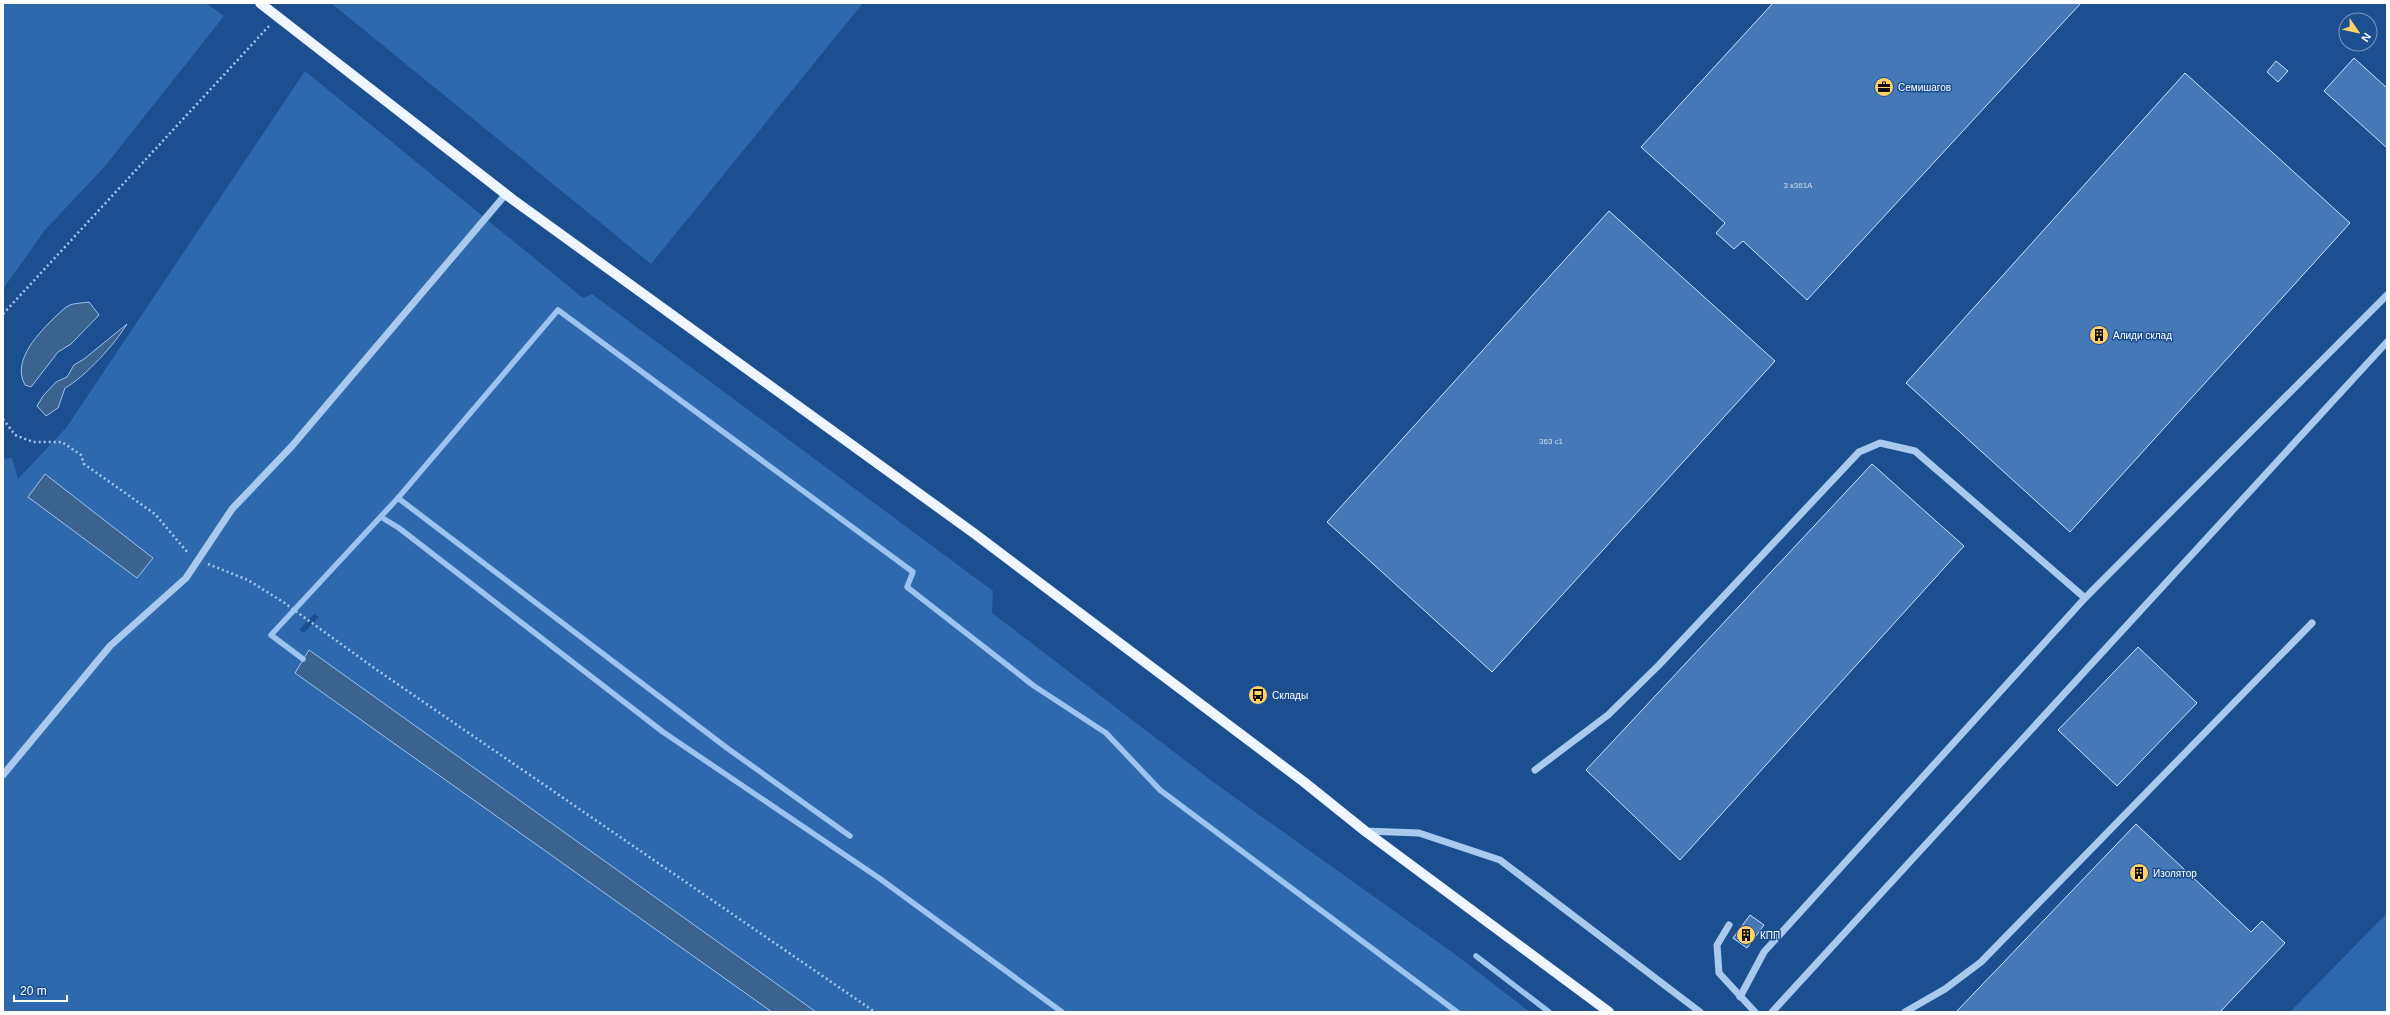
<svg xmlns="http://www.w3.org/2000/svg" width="2390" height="1015" font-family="Helvetica,sans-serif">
	<rect width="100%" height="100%" fill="#1b4f8f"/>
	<g fill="#2e69ad" fill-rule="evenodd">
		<path d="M3 3H206L224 16 105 166 45 230 3 289Z"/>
		<path d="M331 3H863L651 264Z"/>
		<path d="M305 71 583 298 592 294 993 591 992 613 1220 787 1456 955 1530 1012H3V459L12 458 18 479 66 428ZM45 474 137 577 29 497ZM314 614 319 617 304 633 299 630Z"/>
		<path d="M2387 913V1012H2290Z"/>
	</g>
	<g fill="#3c6290" stroke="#9cc4f0">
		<path d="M89 302 99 315 71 344 58 352 31 387 25 385C11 360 40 332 56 316 60 313 64 308 68 306 73 303 83 303 89 302Z"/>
		<path d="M127 324C115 344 85 377 65 388L58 408 46 416 37 406 43 396 56 382 67 377 74 365 84 359Z"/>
		<path d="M45 474 153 558 137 578 28 497Z"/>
		<path d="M309 650 816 1012H772L295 673Z"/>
	</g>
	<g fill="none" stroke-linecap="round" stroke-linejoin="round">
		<g stroke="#9cc4f0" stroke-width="5.5">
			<path d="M398 498 727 748 850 836"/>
			<path d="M381 517 399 528 663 732 879 878 1062 1012"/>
			<path d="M303 659 271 635 398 498 558 310 913 572 907 587 1034 686 1106 733 1160 790 1457 1012"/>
			<path d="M1476 956 1549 1012"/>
		</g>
	</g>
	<g fill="#4478b7" stroke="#cfe3fa">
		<path d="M1773 3H2081L1807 300 1743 241 1734 249 1716 233 1725 223 1641 147Z"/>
		<path d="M2354 58 2387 88V148L2324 91Z"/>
		<path d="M2276 61 2288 71 2278 82 2267 72Z"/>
		<path d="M2185 73 2350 223 2070 532 1906 383Z"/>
		<path d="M1609 211 1775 361 1492 672 1327 522Z"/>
		<path d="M1872 464 1964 546 1680 860 1586 770Z"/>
		<path d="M2138 647 2197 703 2117 786 2058 730Z"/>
		<path d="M2136 824 2251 932 2262 921 2285 943 2220 1012H1956Z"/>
		<path d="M1750 915 1764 925 1747 948 1733 938Z"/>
	</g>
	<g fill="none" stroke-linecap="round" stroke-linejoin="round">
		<g stroke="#a9c9ee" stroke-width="2.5" stroke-dasharray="2 3" stroke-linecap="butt">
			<path d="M3 314 269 26"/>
			<path d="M3 419 15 435 33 442H62L81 455 84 464 155 514 188 553"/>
			<path d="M208 564 248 580 283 602 377 670 875 1012"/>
		</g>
		<g stroke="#a9c9ee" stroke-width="7">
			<path d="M1535 770 1608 715 1659 665 1859 452 1880 443 1915 451 2085 598"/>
			<path d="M3 775 110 646 186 578 232 509 292 446 506 194"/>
			<path d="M1365 831 1419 833 1500 860 1700 1012"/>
			<path d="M1729 925 1717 945 1719 973 1755 1012"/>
			<path d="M1740 997 1764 952 2085 598 2387 295"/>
			<path d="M1772 1012 2387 342"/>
			<path d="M1905 1012 1945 989 1981 962 2312 623"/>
		</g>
		<path stroke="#f0f6ff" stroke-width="10" d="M260 3 512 199 975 534 1304 782 1365 831 1609 1012"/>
	</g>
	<defs>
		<symbol id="office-disc" viewBox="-11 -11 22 22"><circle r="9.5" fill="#ffd166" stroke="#1b4f8f"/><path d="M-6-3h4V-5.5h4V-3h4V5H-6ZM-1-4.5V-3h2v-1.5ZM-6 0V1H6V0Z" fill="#111"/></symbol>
		<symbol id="building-disc" viewBox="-11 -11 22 22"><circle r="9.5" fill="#ffd166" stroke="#1b4f8f"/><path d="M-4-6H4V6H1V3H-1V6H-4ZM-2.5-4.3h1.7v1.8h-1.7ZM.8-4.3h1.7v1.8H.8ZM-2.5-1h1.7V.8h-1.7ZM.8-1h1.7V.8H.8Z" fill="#111"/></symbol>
		<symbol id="bus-disc" viewBox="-11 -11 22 22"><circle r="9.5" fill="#ffd166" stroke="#1b4f8f"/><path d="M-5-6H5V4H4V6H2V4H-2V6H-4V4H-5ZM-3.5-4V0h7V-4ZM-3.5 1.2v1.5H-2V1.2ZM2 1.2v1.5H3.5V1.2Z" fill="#111"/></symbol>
	</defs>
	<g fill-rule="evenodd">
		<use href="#office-disc" x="1873" y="76" width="22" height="22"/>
		<use href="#building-disc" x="2088" y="324" width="22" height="22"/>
		<use href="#bus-disc" x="1247" y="684" width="22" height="22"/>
		<use href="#building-disc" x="2128" y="862" width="22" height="22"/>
		<use href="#building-disc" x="1735" y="924" width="22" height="22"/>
	</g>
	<g text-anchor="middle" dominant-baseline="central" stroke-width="3" stroke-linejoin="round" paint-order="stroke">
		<g font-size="8" fill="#d0dded">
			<text x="1798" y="185">3 к361А</text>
			<text x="1551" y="441">363 с1</text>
		</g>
		<g font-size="10" fill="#fff" stroke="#1b4f8f" text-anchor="start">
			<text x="1898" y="87">Семишагов</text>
			<text x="2113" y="335">Алиди склад</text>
			<text x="1272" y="695">Склады</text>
			<text x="2153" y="873">Изолятор</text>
			<text x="1760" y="935">КПП</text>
		</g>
	</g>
	<rect width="2390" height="1015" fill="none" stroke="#ffffff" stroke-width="8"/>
	<g transform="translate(2358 32) rotate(124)"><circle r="19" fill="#1b4f8f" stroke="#7695bc"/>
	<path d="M0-3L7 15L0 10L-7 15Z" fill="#ffd166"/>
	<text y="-6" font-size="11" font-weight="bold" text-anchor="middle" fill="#ffffff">N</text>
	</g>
	<path d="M14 995v6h53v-6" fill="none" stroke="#ffffff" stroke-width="2"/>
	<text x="20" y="995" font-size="12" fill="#ffffff" stroke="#1b4f8f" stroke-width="3" paint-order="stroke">20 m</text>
</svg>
